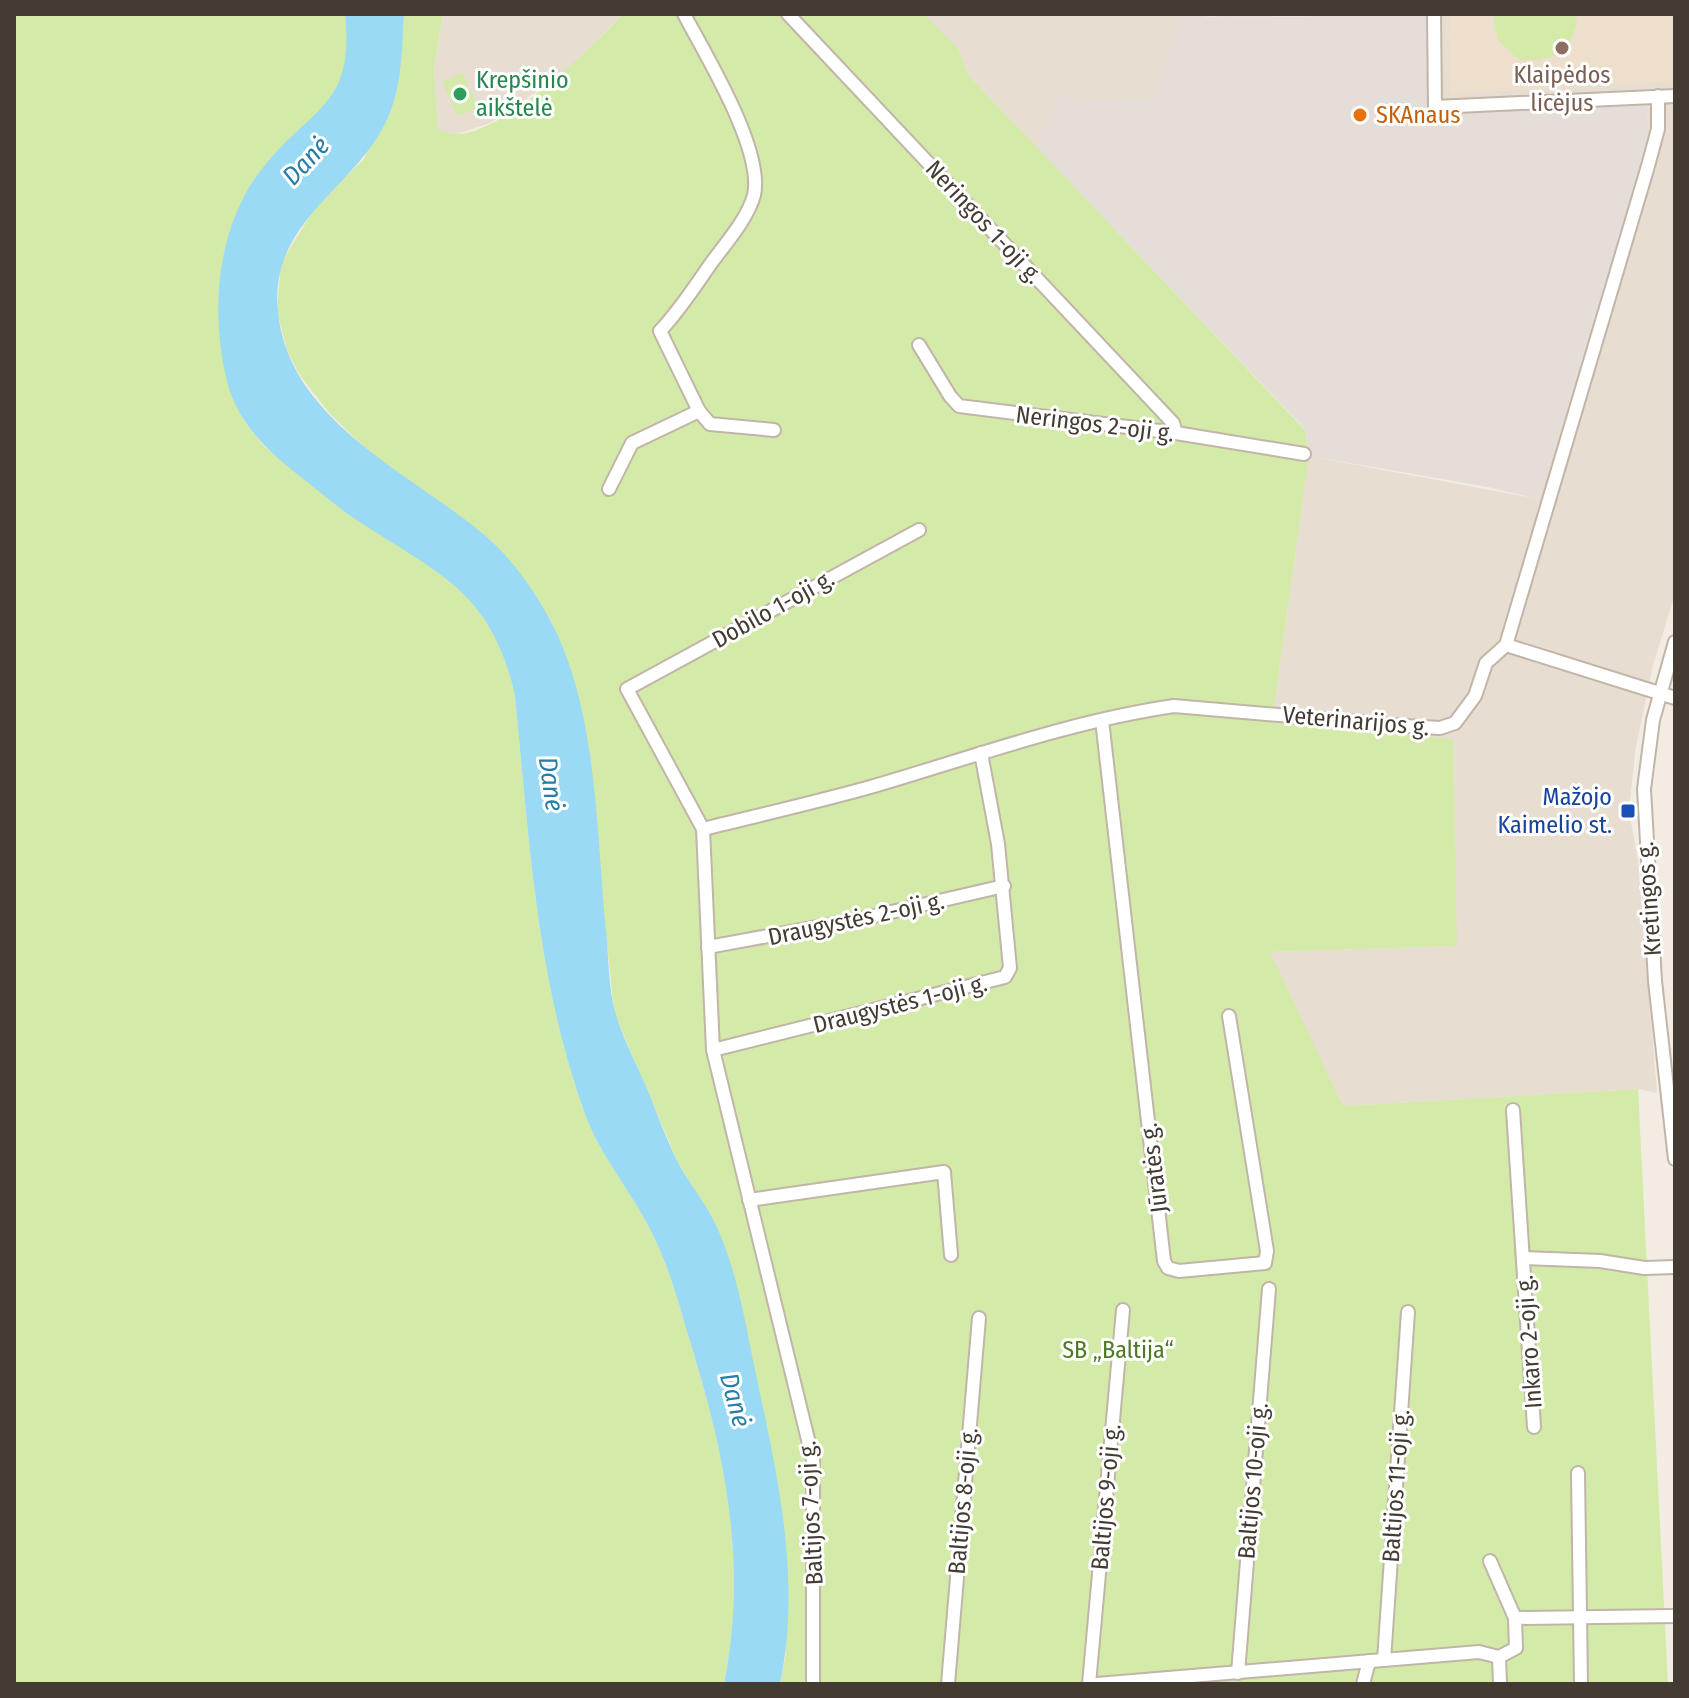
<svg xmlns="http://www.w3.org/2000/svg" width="1689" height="1698" font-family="'Fira Sans Condensed',sans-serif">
	<rect width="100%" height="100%" fill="#f3ece3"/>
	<g fill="#e7ddd0">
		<path d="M443 14H623L567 71 490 123 457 134 438 131 434 68Z"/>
		<path d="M924 14H1182L1152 100 1084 101 1062 93 1036 147 969 76 958 48Z"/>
		<path d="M1199 14H1372L1223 18Z"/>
		<path d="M1426 14H1675V594L1653 665 1635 752 1629 811 1638 861 1657 1093 1638 1089 1343 1106 1269 952 1456 946 1453 739 1272 722 1309 456 1538 499 1644 155 1648 110 1641 103 1428 114Z"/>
	</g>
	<path fill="#e4ddd8" d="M1182 14 1223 18 1426 14 1429 114 1645 105 1648 110 1644 155 1538 499 1488 487 1309 456 1305 429 1036 147 1062 93 1084 101 1152 99Z"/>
	<path fill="#eddfcb" d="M1449 14H1675V81L1450 94Z"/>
	<g fill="#d4eaa8">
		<path d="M14 14H345L348 43 343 74 325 108 266 164 221 348 229 387 244 421 265 447 346 512 425 561 470 599 494 633 509 667 515 696C529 837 536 979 585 1114 601 1158 633 1193 653 1235 669 1267 679 1304 689 1338 725 1453 748 1564 724 1684H14Z"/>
		<path d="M404 14H443L434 68 438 130C444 131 451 134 457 134 502 135 593 47 623 14H924L958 48 969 76 1305 430 1309 456 1272 722 1453 739 1457 946 1270 952 1343 1106 1638 1089 1668 1684H780L786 1654 715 1223 679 1165 614 1012 585 725 551 621 492 541 370 453 330 414 299 374 287 350 277 311 281 263 318 203 364 159 400 67Z"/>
		<path d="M1493 14H1577C1576 49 1552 65 1518 59L1498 40Z"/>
		<path d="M462 73 478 107 458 116 442 82Z"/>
	</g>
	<path fill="#9adaf4" d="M345 14H404C402 47 402 85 389 115 358 189 268 219 278 312 289 423 414 474 488 538 512 559 535 592 550 620 598 709 596 832 606 931 609 958 608 989 616 1015 623 1038 635 1061 645 1084 657 1112 667 1143 682 1170 693 1188 707 1206 716 1225 737 1271 745 1321 755 1370 777 1473 802 1579 780 1684H724C748 1564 725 1453 689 1338 679 1304 669 1267 653 1235 633 1193 601 1158 585 1114 536 979 529 837 515 696 491 584 428 570 345 512 329 500 313 486 297 474 267 450 239 424 228 385 209 313 216 224 265 165 313 106 355 105 345 14Z"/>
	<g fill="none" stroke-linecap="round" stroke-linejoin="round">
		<defs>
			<g id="minor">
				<path d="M684 14C706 56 764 150 754 195 748 218 726 243 712 262 695 286 680 310 660 331L699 411"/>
				<path d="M788 14 1173 423 1176 433"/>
				<path d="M1434 14 1435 107 1675 96"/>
				<path d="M919 345 950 396 959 406 1176 433 1304 454"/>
				<path d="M609 489 632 443 699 411 710 424 774 430"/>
				<path d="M1675 642 1653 720 1644 789 1655 981 1675 1159"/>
				<path d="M1506 645 1675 698"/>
				<path d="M1102 720 1164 1261 1168 1268 1179 1271 1265 1263 1267 1251 1229 1016"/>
				<path d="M703 829C760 815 817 802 874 786 973 757 1071 721 1174 706L1405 726 1440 728 1455 723 1475 696 1486 663 1506 645 1648 166 1658 129V96"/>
				<path d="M708 947 861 919 1004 886"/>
				<path d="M713 1050 1005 977 1010 968 998 844 981 753"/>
				<path d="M1513 1110 1534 1427"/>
				<path d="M749 1200 944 1172 951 1255"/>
				<path d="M1523 1258 1600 1261 1644 1268 1675 1267"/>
				<path d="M1578 1473 1581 1684"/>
				<path d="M1490 1561 1515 1618"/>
				<path d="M1499 1657 1516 1648 1515 1618 1675 1616"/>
				<path d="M1384 1660 1408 1312"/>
				<path d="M1238 1673 1269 1289"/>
				<path d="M813 1684V1460L713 1050 703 829 627 689 919 530"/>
				<path d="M948 1684 979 1318"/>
				<path d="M1089 1684 1123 1310"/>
				<path d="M1097 1684 1479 1652 1499 1657 1500 1684"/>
				<path d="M1363 1684 1369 1661"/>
			</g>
		</defs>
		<use href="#minor" stroke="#c1b5a8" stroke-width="16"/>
		<use href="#minor" stroke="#fff" stroke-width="12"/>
	</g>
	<circle fill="#8d6e63" stroke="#fff" stroke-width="3" cx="1562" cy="48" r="8"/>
	<circle fill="#2e9e5b" stroke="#fff" stroke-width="3" cx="460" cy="94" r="8"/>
	<circle fill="#e8710a" stroke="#fff" stroke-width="3" cx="1360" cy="115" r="8"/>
	<rect fill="#1a4fb4" stroke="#fff" stroke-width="3" x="1620" y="803" width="16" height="16" rx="4"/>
	<g text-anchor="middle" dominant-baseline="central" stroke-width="6" stroke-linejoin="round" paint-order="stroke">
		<g font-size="24" fill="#785e54" stroke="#fff">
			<text x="1562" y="75">Klaipėdos<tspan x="1562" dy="28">licėjus</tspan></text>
		</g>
		<g font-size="24" fill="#27864d" stroke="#fff" text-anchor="start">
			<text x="476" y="80">Krepšinio<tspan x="476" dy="28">aikštelė</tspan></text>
		</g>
		<g font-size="24" fill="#c56008" stroke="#fff" text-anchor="start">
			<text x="1376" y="115">SKAnaus</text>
		</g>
		<g font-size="24" fill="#443b33" stroke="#fff">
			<text transform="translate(984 222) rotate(47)">Neringos 1-oji g.</text>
			<text transform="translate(1095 424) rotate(7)">Neringos 2-oji g.</text>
			<text transform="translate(773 609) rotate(-29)">Dobilo 1-oji g.</text>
			<text transform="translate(1356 721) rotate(5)">Veterinarijos g.</text>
			<text transform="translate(1649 899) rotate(-94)">Kretingos g.</text>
			<text transform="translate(856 919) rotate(-12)">Draugystės 2-oji g.</text>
			<text transform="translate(900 1004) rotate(-14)">Draugystės 1-oji g.</text>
			<text transform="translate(1154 1168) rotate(-97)">Jūratės g.</text>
			<text transform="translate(1529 1342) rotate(-94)">Inkaro 2-oji g.</text>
			<text transform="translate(1253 1481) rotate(-85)">Baltijos 10-oji g.</text>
			<text transform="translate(1396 1486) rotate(-86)">Baltijos 11-oji g.</text>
			<text transform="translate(1106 1497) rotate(-85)">Baltijos 9-oji g.</text>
			<text transform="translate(963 1501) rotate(-85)">Baltijos 8-oji g.</text>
			<text transform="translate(811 1513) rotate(-93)">Baltijos 7-oji g.</text>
		</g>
		<g font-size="24" fill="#164399" stroke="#fff" text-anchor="end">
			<text x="1612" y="797">Mažojo<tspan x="1612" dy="28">Kaimelio st.</tspan></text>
		</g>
		<g font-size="24" fill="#4e7923" stroke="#fff">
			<text x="1118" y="1350">SB „Baltija“</text>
		</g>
		<g font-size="26" font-style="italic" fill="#247ea6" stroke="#fff">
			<text transform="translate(306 161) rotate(-47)">Danė</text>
			<text transform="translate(551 784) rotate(82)">Danė</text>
			<text transform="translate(735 1400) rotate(75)">Danė</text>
		</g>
	</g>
	<rect width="1689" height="1698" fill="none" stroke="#443b33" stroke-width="32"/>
</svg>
